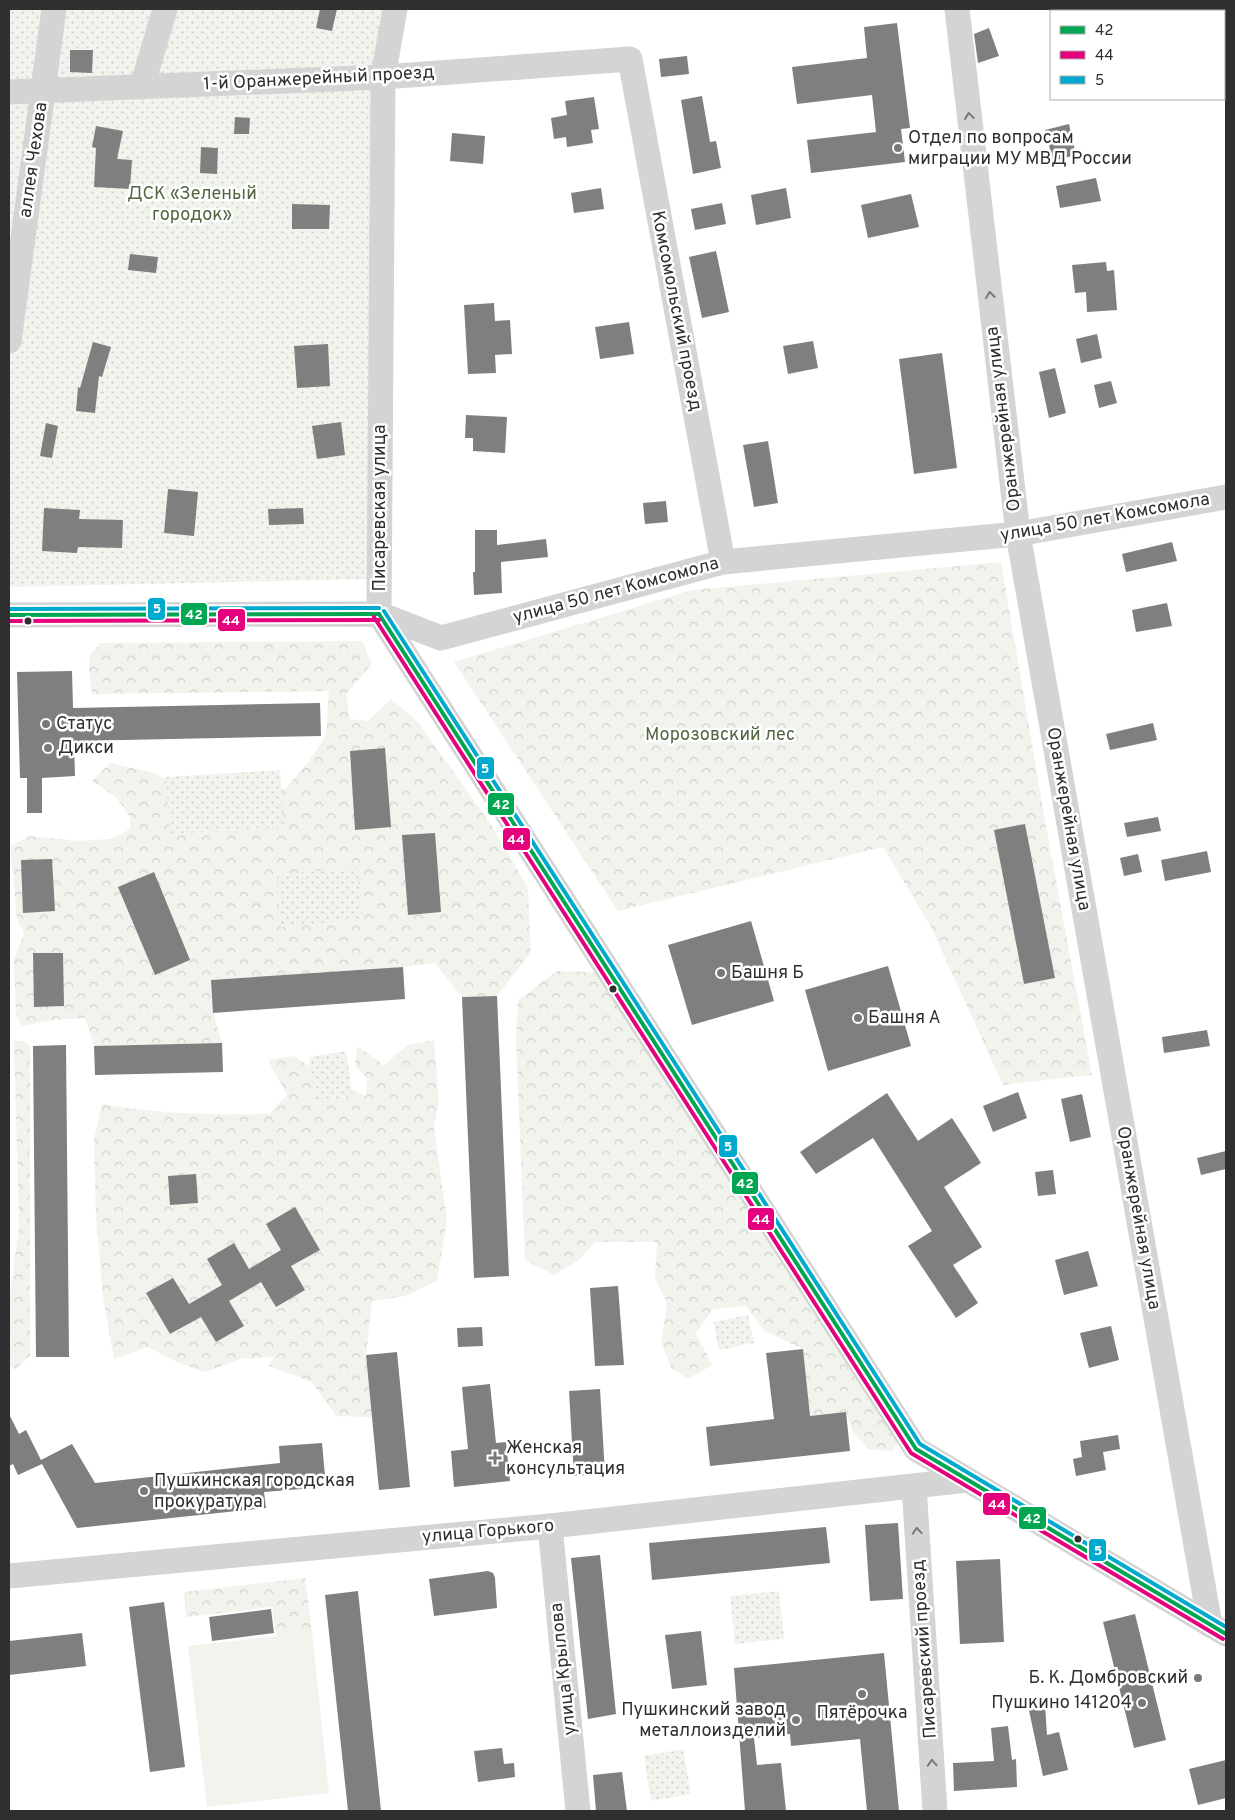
<svg xmlns="http://www.w3.org/2000/svg" width="1235" height="1820" font-family="Overpass,sans-serif">
	<defs>
		<pattern id="forest-crowns" width="20" height="18" patternUnits="userSpaceOnUse" patternTransform="scale(1.25)"><rect width="20" height="18" fill="#f1f4ed"/><path d="M2 6a3 3 0 1 1 6 0M12 15a3 3 0 1 1 6 0" fill="none" stroke="#cfd2cc"/></pattern>
		<pattern id="park-dots" width="8" height="8" patternUnits="userSpaceOnUse" patternTransform="scale(1.25)"><rect width="8" height="8" fill="#f1f4ed"/><path d="M2 2h.1M6 6h.1" fill="none" stroke="#cfd2cc" stroke-width="1.8" stroke-linecap="round"/></pattern>
	</defs>
	<rect width="100%" height="100%" fill="#fff"/>
	<path fill="#f1f4ed" d="M312 1632 329 1793 207 1807 188 1646Z"/>
	<g fill="url(#forest-crowns)">
		<path d="M1001 562 1044 815 1092 1075 1003 1085 930 925 883 847 618 911 454 662 692 590Z"/>
		<path d="M362 641 372 664 346 694 350 719 368 721 391 699 417 721 492 826 528 888 531 952 497 996 462 997 435 963 403 967 212 980 213 1013 222 1043 94 1046 85 1018 53 1020 22 1026 16 1016 14 958 24 933 17 919 10 846 30 836 79 841 112 839 130 829V817L116 797 92 781 110 763 151 772 183 788 254 801 287 787 309 761 326 735 329 691 92 694 89 668V657L100 643Z"/>
		<path d="M557 971 597 972 902 1436 892 1451 868 1449 853 1432 846 1412 810 1416 803 1349 764 1331 746 1306 713 1309 696 1333 712 1365 689 1379 672 1369 661 1343 667 1303 655 1278 657 1242H595L579 1260 554 1275 525 1260 516 1039 518 1000Z"/>
		<path d="M434 1040 439 1102 434 1128 447 1220 437 1281 406 1296 372 1301 366 1355 372 1417 336 1416 312 1382 269 1366 273 1357 240 1359 205 1372 179 1363 148 1347 114 1359 103 1298 96 1216 94 1139 102 1104C158 1114 213 1115 269 1114L287 1095 268 1060 294 1056 317 1071 366 1096 367 1078 355 1066 357 1046 384 1065 408 1045Z"/>
		<path d="M14 1041H24L30 1046V1356L16 1369 9 1367V1302L19 1227Z"/>
		<path d="M305 1578 312 1632 276 1636 272 1607 186 1617 184 1592Z"/>
	</g>
	<g fill="url(#park-dots)">
		<path d="M9 9H387L373 579 9 587Z"/>
		<path d="M280 770 284 827 170 834 166 777Z"/>
		<path d="M357 867 363 919 281 927 277 875Z"/>
		<path d="M346 1051 353 1097 316 1103 309 1057Z"/>
		<path d="M748 1315 754 1343 719 1350 713 1322Z"/>
		<path d="M779 1591 784 1639 735 1644 730 1596Z"/>
		<path d="M683 1749 691 1794 651 1801 644 1756Z"/>
	</g>
	<g fill="#7f7f7f">
		<path d="M320 9H337L332 31 316 28Z"/>
		<path d="M897 23 910 128 901 129 905 162 811 173 807 140 876 132 872 95 797 104 792 67 867 58 864 27Z"/>
		<path d="M989 28 999 56 978 63 974 34Z"/>
		<path d="M70 50H93L92 73 70 72Z"/>
		<path d="M687 56 689 74 661 77 659 59Z"/>
		<path d="M702 96 710 142 716 141 721 168 693 174 681 100Z"/>
		<path d="M594 97 599 129 591 130 593 143 567 147 566 137 554 139 551 118 567 115 565 101Z"/>
		<path d="M235 117 250 118 249 134H234Z"/>
		<path d="M1069 124 1076 155 1053 161 1045 130Z"/>
		<path d="M96 126 123 131 117 159 132 160 130 189 94 187 96 148 92 147Z"/>
		<path d="M452 133 485 136 483 164 450 161Z"/>
		<path d="M201 147 218 148 217 174 200 173Z"/>
		<path d="M1096 178 1101 201 1060 208 1056 186Z"/>
		<path d="M601 188 604 209 574 213 571 193Z"/>
		<path d="M786 188 791 218 756 225 751 195Z"/>
		<path d="M911 194 919 227 868 238 861 205Z"/>
		<path d="M722 203 726 224 695 230 691 209Z"/>
		<path d="M292 204 330 205 329 229H292Z"/>
		<path d="M716 251 729 312 702 318 689 257Z"/>
		<path d="M130 254 158 257 156 273 128 270Z"/>
		<path d="M1106 262 1107 271 1114 270 1117 310 1087 312 1086 292 1075 293 1072 265Z"/>
		<path d="M494 303 495 321 510 320 512 354 495 355 496 373 468 374 464 305Z"/>
		<path d="M629 322 634 354 600 359 595 327Z"/>
		<path d="M1097 334 1102 358 1081 363 1076 339Z"/>
		<path d="M813 341 818 368 788 374 783 346Z"/>
		<path d="M93 342 111 347 102 377 99 376 95 413 76 411 78 387 80 388Z"/>
		<path d="M328 344 330 386 297 388 294 346Z"/>
		<path d="M942 353 957 468 914 474 899 359Z"/>
		<path d="M1055 368 1066 413 1049 418 1039 372Z"/>
		<path d="M1111 381 1117 403 1099 408 1094 385Z"/>
		<path d="M466 415 507 417 505 453 473 451V438H465Z"/>
		<path d="M341 422 345 455 317 459 312 426Z"/>
		<path d="M46 423 58 426 52 458 40 456Z"/>
		<path d="M768 441 778 503 754 507 743 445Z"/>
		<path d="M168 489 198 492 194 536 164 533Z"/>
		<path d="M666 501 668 522 645 524 643 503Z"/>
		<path d="M44 508 80 510 79 519 123 520 122 548 78 547 77 553 42 551Z"/>
		<path d="M303 508 304 524 269 525 268 509Z"/>
		<path d="M475 530H497V545L546 539 548 557 501 562 502 593 474 595 473 572H475Z"/>
		<path d="M1172 542 1177 561 1126 572 1122 554Z"/>
		<path d="M1167 603 1172 626 1136 632 1132 610Z"/>
		<path d="M72 671 73 708 320 703 321 736 74 741 75 776 42 778V813H27V778H20L17 672Z"/>
		<path d="M1153 723 1157 740 1110 750 1106 734Z"/>
		<path d="M385 748 391 827 355 830 350 751Z"/>
		<path d="M1158 817 1161 831 1127 837 1124 823Z"/>
		<path d="M1025 824 1055 978 1024 984 994 830Z"/>
		<path d="M435 833 441 912 408 915 402 835Z"/>
		<path d="M1207 851 1211 872 1165 881 1161 860Z"/>
		<path d="M1138 854 1142 872 1124 876 1120 858Z"/>
		<path d="M52 859 55 911 23 913 21 860Z"/>
		<path d="M154 872 190 960 155 975 118 887Z"/>
		<path d="M751 921 774 1001 692 1025 668 945Z"/>
		<path d="M33 953H63L64 1006 34 1007Z"/>
		<path d="M888 966 911 1046 828 1071 805 990Z"/>
		<path d="M403 967 405 999 213 1013 211 980Z"/>
		<path d="M497 996 509 1276 474 1278 462 997Z"/>
		<path d="M1207 1030 1210 1046 1164 1053 1162 1037Z"/>
		<path d="M222 1043 223 1072 95 1075 94 1046Z"/>
		<path d="M66 1045 69 1357H36L33 1046Z"/>
		<path d="M1018 1092 1027 1118 993 1132 983 1106Z"/>
		<path d="M887 1093 918 1141 952 1118 981 1163 944 1187 982 1247 953 1265 978 1303 956 1318 908 1246 932 1231 873 1138 816 1174 800 1152Z"/>
		<path d="M1082 1094 1091 1137 1070 1142 1061 1099Z"/>
		<path d="M1226 1151V1169L1201 1175 1197 1158Z"/>
		<path d="M1053 1170 1056 1194 1038 1196 1035 1172Z"/>
		<path d="M196 1174 198 1203 170 1205 168 1176Z"/>
		<path d="M295 1207 320 1250 291 1266 305 1290 276 1307 261 1282 229 1301 244 1326 216 1342 201 1317 170 1334 146 1293 173 1278 189 1304 222 1285 207 1259 234 1243 249 1269 281 1250 266 1224Z"/>
		<path d="M1088 1251 1098 1286 1064 1295 1055 1260Z"/>
		<path d="M618 1286 624 1365 595 1366 590 1288Z"/>
		<path d="M1111 1326 1119 1360 1089 1368 1080 1333Z"/>
		<path d="M482 1327 483 1346 458 1347 457 1328Z"/>
		<path d="M803 1349 810 1416 846 1412 850 1451 710 1466 706 1427 774 1419 766 1353Z"/>
		<path d="M397 1352 410 1487 379 1490 366 1355Z"/>
		<path d="M490 1384 496 1443 506 1442 510 1481 454 1487 451 1451 468 1449 462 1387Z"/>
		<path d="M600 1389 605 1474 574 1476 569 1391Z"/>
		<path d="M9 1414 19 1434 26 1430 41 1460 72 1444 95 1483 280 1463 279 1446 322 1443 326 1487 264 1492 266 1508 77 1528 42 1464 18 1475 13 1464 9 1466Z"/>
		<path d="M1118 1435 1120 1449 1103 1452 1106 1470 1076 1476 1073 1459 1082 1457 1080 1441Z"/>
		<path d="M898 1523 903 1599 870 1601 865 1525Z"/>
		<path d="M826 1527 830 1563 652 1580 649 1543Z"/>
		<path d="M600 1555 616 1714 588 1719 571 1558Z"/>
		<path d="M1000 1559 1004 1642 960 1644 956 1561Z"/>
		<path d="M488 1571 493 1573 495 1578 497 1608 434 1616 429 1579Z"/>
		<path d="M358 1591 381 1811H348L325 1595Z"/>
		<path d="M164 1602 185 1767 150 1772 129 1607Z"/>
		<path d="M271 1609 274 1633 212 1641 209 1617Z"/>
		<path d="M1135 1614 1166 1740 1134 1748 1103 1622Z"/>
		<path d="M701 1631 707 1685 672 1689 665 1635Z"/>
		<path d="M82 1633 86 1666 9 1675V1641Z"/>
		<path d="M884 1653 899 1811H867L860 1739 791 1746 790 1734 754 1738 757 1765 781 1763 786 1811H745L734 1668Z"/>
		<path d="M1045 1704 1047 1735 1059 1732 1068 1770 1043 1776 1028 1706Z"/>
		<path d="M1008 1726 1012 1760 1016 1759 1017 1787 954 1791 953 1763 994 1761 991 1728Z"/>
		<path d="M502 1748 504 1764 514 1763 515 1777 478 1782 474 1751Z"/>
		<path d="M1226 1760V1798L1198 1805 1189 1769Z"/>
		<path d="M622 1772 627 1811H596L593 1775Z"/>
	</g>
	<g fill="none" stroke-linecap="round" stroke-linejoin="round">
		<g stroke="#d4d4d4" stroke-width="25">
			<path d="M395 9 383 77 379 614 916 1449 1226 1634"/>
			<path d="M957 9 1018 534 1210 1625"/>
			<path d="M142 87 165 9"/>
			<path d="M9 92 383 77 630 59 723 562"/>
			<path d="M9 341 54 9"/>
			<path d="M9 615 379 614 441 638 723 562 1018 534 1226 497"/>
			<path d="M914 1486 935 1811"/>
			<path d="M550 1526 578 1811"/>
			<path d="M9 1576 550 1526 967 1480"/>
		</g>
		<defs>
			<g id="bus-1">
				<path d="M379 614 916 1449 1226 1634"/>
				<path d="M9 615 379 614"/>
			</g>
			<g id="bus-2">
				<path d="M374 617 911 1453 1223 1639"/>
				<path d="M9 621 379 620"/>
			</g>
			<g id="bus-3">
				<path d="M9 609 379 608"/>
				<path d="M384 611 920 1444 1226 1627"/>
			</g>
		</defs>
		<use href="#bus-1" stroke="#fff" stroke-width="8"/>
		<use href="#bus-2" stroke="#fff" stroke-width="8"/>
		<use href="#bus-3" stroke="#fff" stroke-width="8"/>
		<use href="#bus-1" stroke="#00a651" stroke-width="4"/>
		<use href="#bus-2" stroke="#e5007d" stroke-width="4"/>
		<use href="#bus-3" stroke="#00a9ce" stroke-width="4"/>
	</g>
	<defs><path id="oneway-chevron" d="M-2-3.5L2.5 0L-2 3.5" fill="none" stroke-width="1.6" stroke-linecap="round" stroke-linejoin="round" transform="scale(1.25)"/></defs>
	<g stroke="#797979">
		<use href="#oneway-chevron" transform="translate(969 116) rotate(-97)"/>
		<use href="#oneway-chevron" transform="translate(990 295) rotate(-97)"/>
		<use href="#oneway-chevron" transform="translate(917 1531) rotate(-94)"/>
		<use href="#oneway-chevron" transform="translate(932 1763) rotate(-94)"/>
	</g>
	<g fill="#787878" stroke="#fff" stroke-width="2">
		<circle cx="898" cy="148" r="5"/>
		<circle cx="46" cy="724" r="5"/>
		<circle cx="48" cy="748" r="5"/>
		<circle cx="721" cy="973" r="5"/>
		<circle cx="858" cy="1018" r="5"/>
		<path d="M492.5 1450.5h5v5h5v5h-5v5h-5v-5h-5v-5h5z"/>
		<circle cx="144" cy="1491" r="5"/>
		<circle cx="1198" cy="1678" r="5"/>
		<circle cx="862" cy="1694" r="5"/>
		<circle cx="1142" cy="1703" r="5"/>
		<circle cx="796" cy="1720" r="5"/>
	</g>
	<g fill="#2f2f2f" stroke="#fff" stroke-width="2">
		<circle cx="28" cy="621" r="4.5"/>
		<circle cx="613" cy="989" r="4.5"/>
		<circle cx="1078" cy="1539" r="4.5"/>
	</g>
	<g text-anchor="middle" dominant-baseline="central" stroke-width="5" stroke-linejoin="round" paint-order="stroke">
		<g font-size="18" fill="#2f2f2f" stroke="#fff">
			<text transform="translate(319 79) rotate(-3)">1-й Оранжерейный проезд</text>
			<text transform="translate(34 160) rotate(-82)">аллея Чехова</text>
			<text transform="translate(676 311) rotate(79)">Комсомольский проезд</text>
			<text transform="translate(1004 419) rotate(-97)">Оранжерейная улица</text>
			<text transform="translate(380 508) rotate(-90)">Писаревская улица</text>
			<text transform="translate(1105 518) rotate(-10)">улица 50 лет Комсомола</text>
			<text transform="translate(616 591) rotate(-15)">улица 50 лет Комсомола</text>
			<text transform="translate(1068 819) rotate(80)">Оранжерейная улица</text>
			<text transform="translate(1138 1218) rotate(80)">Оранжерейная улица</text>
			<text transform="translate(488 1532) rotate(-5)">улица Горького</text>
			<text transform="translate(925 1649) rotate(-94)">Писаревский проезд</text>
			<text transform="translate(564 1669) rotate(-96)">улица Крылова</text>
		</g>
		<g font-size="18" fill="#2f2f2f" stroke="#fff" text-anchor="start">
			<text x="908" y="138">Отдел по вопросам<tspan x="908" dy="21">миграции МУ МВД России</tspan></text>
			<text x="56" y="724">Статус</text>
			<text x="58" y="748">Дикси</text>
			<text x="731" y="973">Башня Б</text>
			<text x="868" y="1018">Башня А</text>
			<text x="506" y="1448">Женская<tspan x="506" dy="21">консультация</tspan></text>
			<text x="154" y="1481">Пушкинская городская<tspan x="154" dy="21">прокуратура</tspan></text>
			<text x="1188" y="1678" text-anchor="end">Б. К. Домбровский</text>
			<text x="1132" y="1703" text-anchor="end">Пушкино 141204</text>
			<text x="786" y="1710" text-anchor="end">Пушкинский завод<tspan x="786" dy="21">металлоизделий</tspan></text>
			<text x="862" y="1713" text-anchor="middle">Пятёрочка</text>
		</g>
		<g font-size="18" fill="#546641" stroke="#fff">
			<text x="192" y="194">ДСК «Зеленый<tspan x="192" dy="21">городок»</tspan></text>
			<text x="720" y="735">Морозовский лес</text>
		</g>
	</g>
	<g stroke="#fff" stroke-width="2">
		<rect x="147" y="597" width="19" height="24" rx="5" fill="#00a9ce"/>
		<rect x="180" y="602" width="28" height="24" rx="5" fill="#00a651"/>
		<rect x="217" y="608" width="29" height="24" rx="5" fill="#e5007d"/>
		<rect x="476" y="756" width="19" height="24" rx="5" fill="#00a9ce"/>
		<rect x="487" y="792" width="28" height="24" rx="5" fill="#00a651"/>
		<rect x="502" y="827" width="29" height="24" rx="5" fill="#e5007d"/>
		<rect x="718" y="1134" width="20" height="24" rx="5" fill="#00a9ce"/>
		<rect x="731" y="1171" width="28" height="24" rx="5" fill="#00a651"/>
		<rect x="747" y="1207" width="28" height="24" rx="5" fill="#e5007d"/>
		<rect x="982" y="1492" width="29" height="24" rx="5" fill="#e5007d"/>
		<rect x="1018" y="1506" width="29" height="24" rx="5" fill="#00a651"/>
		<rect x="1088" y="1538" width="19" height="24" rx="5" fill="#00a9ce"/>
	</g>
	<g font-size="14" text-anchor="middle" font-weight="bold" fill="#fff">
		<text x="157" y="613">5</text>
		<text x="194" y="619">42</text>
		<text x="231" y="625">44</text>
		<text x="485" y="773">5</text>
		<text x="501" y="809">42</text>
		<text x="516" y="844">44</text>
		<text x="728" y="1151">5</text>
		<text x="745" y="1188">42</text>
		<text x="761" y="1224">44</text>
		<text x="997" y="1509">44</text>
		<text x="1032" y="1523">42</text>
		<text x="1098" y="1555">5</text>
	</g>
	<rect width="1235" height="1820" fill="none" stroke="#2f2f2f" stroke-width="20"/>
	<rect x="1050" y="10" width="175" height="90" fill="#ffffff" stroke="#acacac"/>
	<rect x="1060" y="26" width="25" height="8" fill="#00a651" stroke="#acacac"/>
	<text x="1095" y="35" font-size="15" fill="#2f2f2f">42</text>
	<rect x="1060" y="51" width="25" height="8" fill="#e5007d" stroke="#acacac"/>
	<text x="1095" y="60" font-size="15" fill="#2f2f2f">44</text>
	<rect x="1060" y="76" width="25" height="8" fill="#00a9ce" stroke="#acacac"/>
	<text x="1095" y="85" font-size="15" fill="#2f2f2f">5</text>
</svg>
